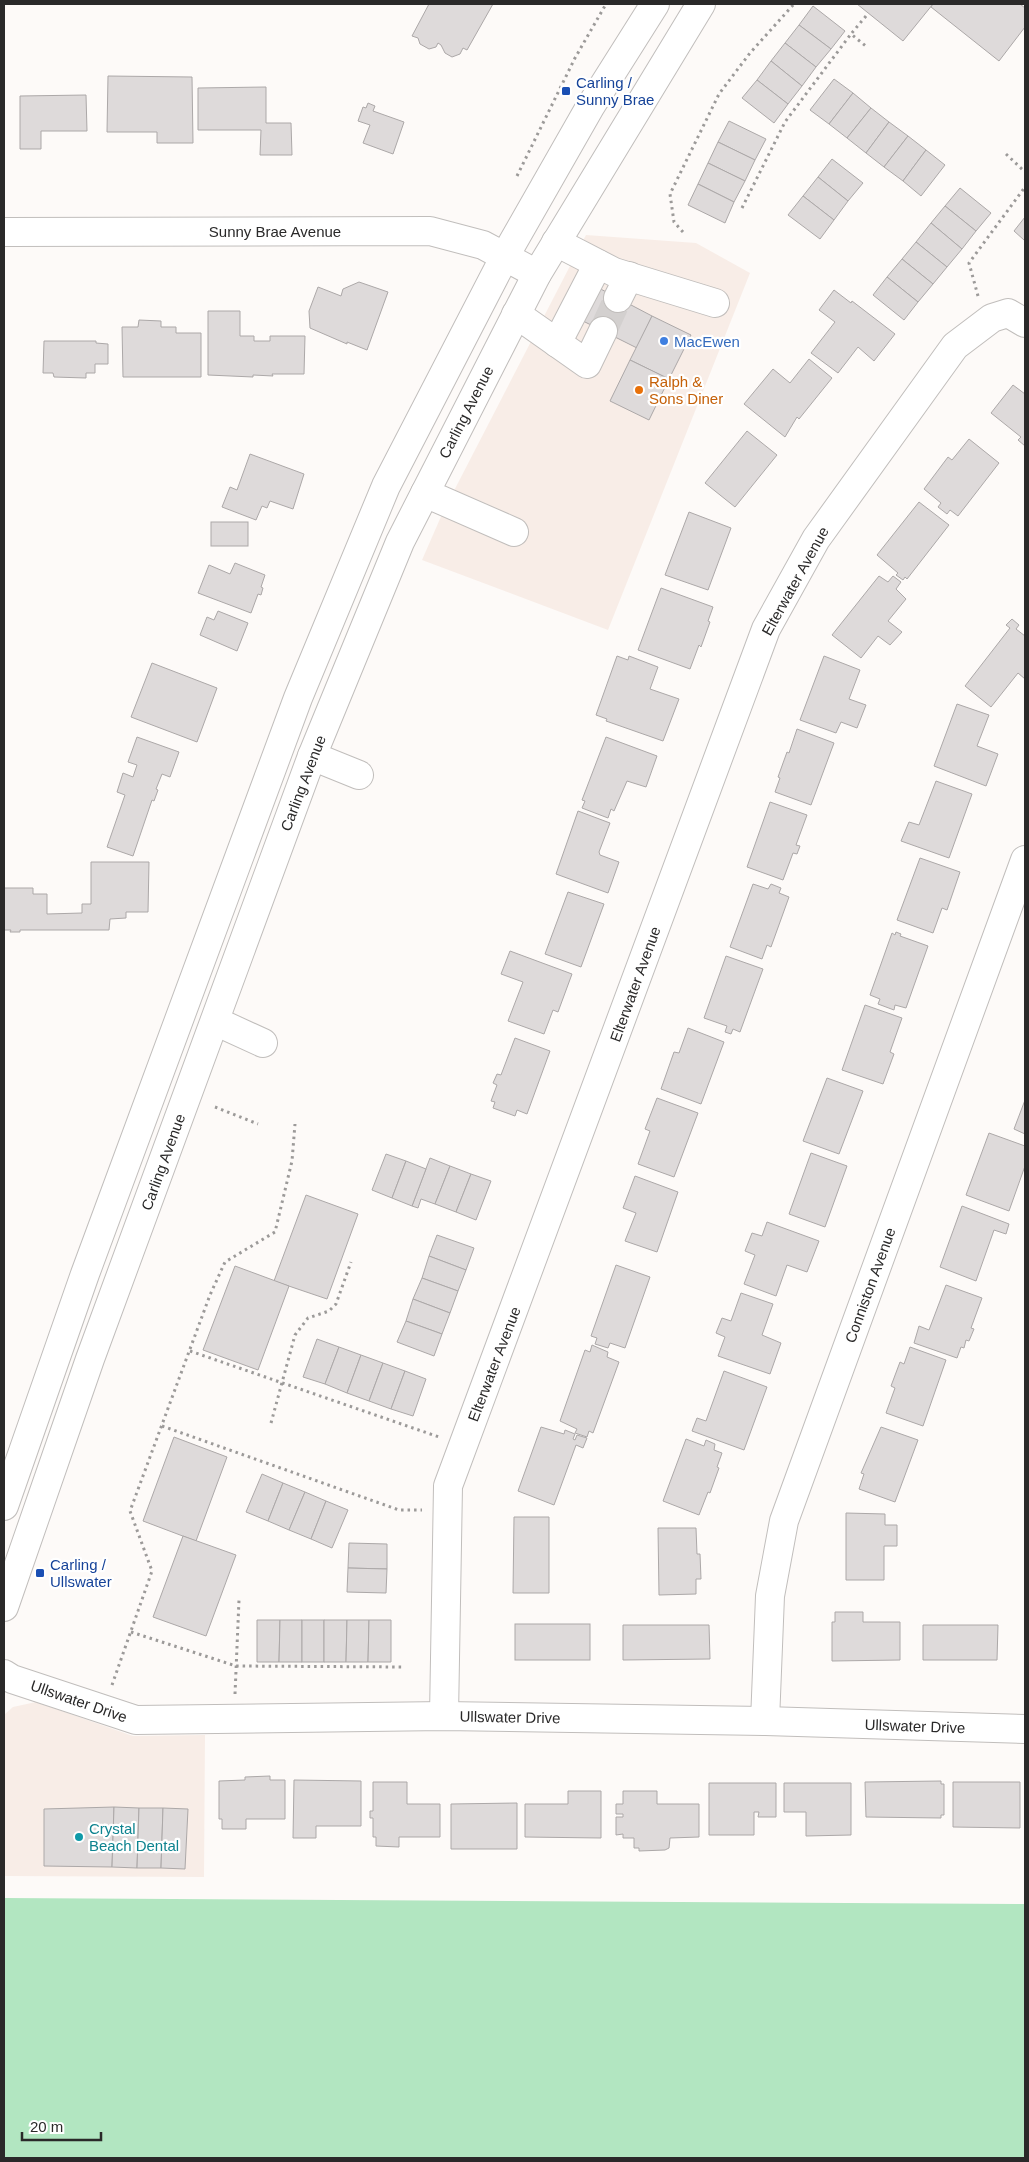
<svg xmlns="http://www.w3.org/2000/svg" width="1029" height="2162" font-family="Arial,sans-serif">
	<rect width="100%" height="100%" fill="#fdfaf8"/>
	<g fill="#f8ede7">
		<path d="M586 235 696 243 750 273 608 630 422 560 443 512Z"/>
		<path d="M36 1702 133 1736 205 1735 204 1877 4 1876V1715L13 1707Z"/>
	</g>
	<path fill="#b2e6c1" d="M4 1898 1025 1904V2158H4Z"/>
	<g fill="#dedada" stroke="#aca8a8">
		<path d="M429 4H493L467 50 463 48 460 54 452 57 445 53 441 45 438 43 436 47 429 49 420 44 418 38 412 36Z"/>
		<path d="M857 4H933L903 41Z"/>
		<path d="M933 4H1020L1025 8V27L999 61 931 7Z"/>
		<path d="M813 6 845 31 831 49 799 25Z"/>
		<path d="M799 25 831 49 816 67 785 43Z"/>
		<path d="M785 43 816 67 802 86 771 61Z"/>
		<path d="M771 61 802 86 788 104 757 80Z"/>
		<path d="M108 76 192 77 193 143H157V132H107Z"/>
		<path d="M834 79 853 93 829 124 810 110Z"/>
		<path d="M757 80 788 104 774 123 742 98Z"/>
		<path d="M266 87V123H291L292 155H260L261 130H198V88Z"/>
		<path d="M853 93 871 108 847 138 829 124Z"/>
		<path d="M86 95 87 131H41V149H20V96Z"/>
		<path d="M368 103 375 106 373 111 404 122 393 154 363 143 370 125 358 121 363 107 366 108Z"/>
		<path d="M871 108 889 122 866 153 847 138Z"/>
		<path d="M729 121 766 139 755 160 718 142Z"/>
		<path d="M889 122 908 136 884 167 866 153Z"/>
		<path d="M908 136 926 150 903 181 884 167Z"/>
		<path d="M718 142 755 160 745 181 708 163Z"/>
		<path d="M926 150 945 165 921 196 903 181Z"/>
		<path d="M832 159 863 183 848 201 818 177Z"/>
		<path d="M708 163 745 181 734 202 698 184Z"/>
		<path d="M818 177 848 201 834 220 803 196Z"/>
		<path d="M698 184 734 202 725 223 688 205Z"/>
		<path d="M960 188 991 213 976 231 945 206Z"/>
		<path d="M803 196 834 220 820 239 788 215Z"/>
		<path d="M945 206 976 231 962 249 931 223Z"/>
		<path d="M1025 217V239L1024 240 1014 231Z"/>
		<path d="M931 223 962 249 947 267 916 242Z"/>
		<path d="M916 242 947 267 933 284 902 259Z"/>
		<path d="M902 259 933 284 918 302 887 277Z"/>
		<path d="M887 277 918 302 904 320 873 295Z"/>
		<path d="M359 282 388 292 367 350 347 342V344L310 328 309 311 318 287 341 296 343 289Z"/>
		<path d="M593 285 652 316 637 348 577 318Z"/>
		<path d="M834 290 851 303 852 301 895 334 874 361 858 347 838 373 811 353 835 322 819 310Z"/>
		<path d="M208 311H240V336H254V341H270V336H305L304 374H272L273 376 253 375V377L208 375Z"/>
		<path d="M652 316 691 335 669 379 630 360Z"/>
		<path d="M139 320 161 321V327H176V333H201V377H123L122 327H138Z"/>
		<path d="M44 341H96V343L108 344V364H95V373H86V378L54 377 53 373H43Z"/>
		<path d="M809 359 832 378 799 419 797 417 785 437 744 404 773 369 790 383Z"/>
		<path d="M630 360 669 379 649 420 610 401Z"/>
		<path d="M1013 385 1025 394V446L1018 440 1021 437 991 413Z"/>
		<path d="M747 431 777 455 735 507 705 483Z"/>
		<path d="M969 439 999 463 958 516 950 510 947 514 938 507 941 503 924 489 948 457 952 460Z"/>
		<path d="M250 454 304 474 293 509 270 501 267 508 262 506 256 520 222 507 230 487 237 490Z"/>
		<path d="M919 502 949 525 907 579 905 577 903 580 896 575 898 573 877 555Z"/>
		<path d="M689 512 731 528 708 590 665 575Z"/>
		<rect x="211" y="522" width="37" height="24"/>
		<path d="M235 563 265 575 261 587 263 588 261 595 258 594 251 613 198 593 209 565 230 574Z"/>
		<path d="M879 576 888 582 893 576 901 582 896 589 906 599 888 621 902 632 890 645 878 636 861 658 832 635Z"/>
		<path d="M661 588 713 607 708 621 710 622 701 647 699 645 690 669 638 650Z"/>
		<path d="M218 611 248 623 237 651 200 635 207 617 214 620Z"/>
		<path d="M1012 619 1019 625 1016 629 1025 636V679L1018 673 991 707 965 686 1010 628 1006 625Z"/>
		<path d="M617 656 628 660 629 656 658 667 650 689 679 699 663 741 606 721 607 719 596 715Z"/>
		<path d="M824 656 860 670 849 699 866 705 857 728 841 722 836 733 800 720Z"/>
		<path d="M152 663 217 688 197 742 131 717Z"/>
		<path d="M957 704 989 715 977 746 998 754 986 786 934 766Z"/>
		<path d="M797 729 834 743 811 805 775 792 780 778 778 777 787 752 789 753Z"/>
		<path d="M137 737 179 752 170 777 162 774 156 789 158 790 154 801 152 800 133 856 107 847 125 795 117 792 123 773 133 777 137 765 128 762Z"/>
		<path d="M606 737 657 756 646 787 627 781 614 811 611 809 608 818 582 808 585 801 582 800Z"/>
		<path d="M936 781 972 794 949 858 901 841 909 822 919 825Z"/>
		<path d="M770 802 807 815 796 845 800 846 797 854 793 853 783 880 747 867Z"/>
		<path d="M578 811 610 823 599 852 600 855 619 862 608 893 556 874Z"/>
		<path d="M920 858 960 872 947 910 942 908 933 933 897 920Z"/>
		<path d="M91 862H149L148 912H126V918L110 919 109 930H20V932H10L11 930H4V888H33V894H47V914L82 913V904H91Z"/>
		<path d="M753 884 768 889 771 884 781 888 779 893 789 897 771 947 767 945 762 959 730 947Z"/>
		<path d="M568 892 604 904 581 967 545 954Z"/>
		<path d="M896 932 901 934 900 936 928 946 906 1008 895 1005 894 1010 878 1004 880 999 870 995 892 933 895 935Z"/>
		<path d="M510 951 572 974 558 1012 553 1010 544 1034 508 1021 523 982 501 974Z"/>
		<path d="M726 956 763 969 740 1032 733 1029 731 1034 725 1032 727 1026 704 1018Z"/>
		<path d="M865 1005 902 1018 890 1052 894 1054 883 1084 842 1070Z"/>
		<path d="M688 1028 724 1042 701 1104 661 1089 674 1052 679 1053Z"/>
		<path d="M515 1038 550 1051 527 1114 517 1110 515 1116 493 1108 495 1102 491 1101 497 1085 493 1083 497 1074 501 1075Z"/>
		<path d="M827 1078 863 1091 839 1154 803 1141Z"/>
		<path d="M657 1098 698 1113 674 1177 638 1164 650 1131 645 1129Z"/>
		<path d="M1025 1100V1134L1014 1129Z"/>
		<path d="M989 1133 1025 1146V1166L1009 1211 966 1195Z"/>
		<path d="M811 1153 847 1166 825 1227 789 1214Z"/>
		<path d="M386 1154 406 1161 392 1198 372 1190Z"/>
		<path d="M430 1158 450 1166 435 1204 421 1199 418 1208 412 1206Z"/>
		<path d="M406 1161 426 1169 412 1206 392 1198Z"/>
		<path d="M450 1166 471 1174 456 1212 435 1204Z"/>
		<path d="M471 1174 491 1181 476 1220 456 1212Z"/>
		<path d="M635 1176 678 1192 657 1252 625 1241 636 1213 623 1208Z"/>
		<path d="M306 1195 358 1214 327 1299 274 1281Z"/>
		<path d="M962 1206 1009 1224 1006 1234 994 1230 976 1281 940 1267Z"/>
		<path d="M767 1222 819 1241 807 1272 787 1265 776 1296 744 1284 755 1255 745 1251 752 1233 762 1236Z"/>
		<path d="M437 1235 474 1248 466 1270 429 1256Z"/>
		<path d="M429 1256 466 1270 458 1291 422 1278Z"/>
		<path d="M616 1265 650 1277 625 1348 610 1343 608 1348 595 1344 597 1338 591 1336Z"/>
		<path d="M235 1266 289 1286 258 1370 203 1350Z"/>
		<path d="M422 1278 458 1291 450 1313 413 1299Z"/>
		<path d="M946 1285 982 1298 971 1328 974 1329 969 1341 966 1340 964 1348 961 1347 957 1358 914 1343 919 1326 929 1330Z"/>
		<path d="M741 1293 773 1304 762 1335 781 1343 770 1374 718 1356 725 1337 716 1333 722 1318 731 1321Z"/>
		<path d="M413 1299 450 1313 442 1334 406 1321Z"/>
		<path d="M406 1321 442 1334 434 1356 397 1342Z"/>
		<path d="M317 1339 339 1347 325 1384 303 1377Z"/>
		<path d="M592 1345 608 1352 607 1357 619 1362 593 1433 589 1431 587 1437 575 1433 577 1429 560 1421 585 1350 590 1352Z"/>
		<path d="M339 1347 361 1355 347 1393 325 1384Z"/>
		<path d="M910 1347 946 1360 923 1426 886 1413 895 1388 891 1386 900 1362 904 1364Z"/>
		<path d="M361 1355 383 1363 369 1401 347 1393Z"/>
		<path d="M383 1363 405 1371 391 1409 369 1401Z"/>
		<path d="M405 1371 426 1379 413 1416 391 1409Z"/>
		<path d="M724 1371 767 1387 744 1450 692 1431 697 1418 706 1421Z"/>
		<path d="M541 1427 564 1434 565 1430 575 1434 573 1439 575 1440 577 1435 587 1438 583 1448 576 1445 554 1505 518 1491Z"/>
		<path d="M881 1427 918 1440 895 1502 859 1489 864 1474 861 1473Z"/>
		<path d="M174 1437 227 1457 196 1541 143 1521Z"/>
		<path d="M686 1439 704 1446 706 1440 715 1444 714 1450 722 1453 717 1467 719 1468 710 1493 708 1492 699 1515 663 1501Z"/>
		<path d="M262 1474 283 1483 268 1521 246 1512Z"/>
		<path d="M283 1483 305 1492 289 1530 268 1521Z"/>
		<path d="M305 1492 326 1501 311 1539 289 1530Z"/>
		<path d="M326 1501 348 1510 332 1548 311 1539Z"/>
		<path d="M846 1513 885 1514V1525H897V1546H884V1580H846Z"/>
		<path d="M514 1517H549V1593H513Z"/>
		<path d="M658 1528H696L697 1554H700L701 1579H696V1594L659 1595Z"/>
		<path d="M183 1536 236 1555 206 1636 153 1617Z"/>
		<path d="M349 1543 387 1544V1569L348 1568Z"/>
		<path d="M348 1568 387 1569 386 1593 347 1592Z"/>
		<path d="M835 1612H863V1622H900V1660L832 1661V1622H835Z"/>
		<path d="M257 1620H280L279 1662H257Z"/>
		<path d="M280 1620H302V1662H279Z"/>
		<rect x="302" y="1620" width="22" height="42"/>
		<path d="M324 1620H347L346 1662H324Z"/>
		<path d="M347 1620H369L368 1662H346Z"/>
		<path d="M369 1620H391V1662H368Z"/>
		<rect x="515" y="1624" width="75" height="36"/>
		<path d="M623 1625H709L710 1659 623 1660Z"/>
		<path d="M923 1625H998L997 1660H923Z"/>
		<path d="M270 1776V1780H285V1819H246V1829H222V1819H219V1781L245 1780V1777Z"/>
		<path d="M294 1780 361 1781V1826H316V1838H293Z"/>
		<path d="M941 1781V1784H944V1815H941V1818L866 1817 865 1782Z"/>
		<path d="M373 1782H407V1804H440V1837H399V1847L376 1846V1837H373V1818H370V1811H373Z"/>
		<path d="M953 1782H1020V1828L953 1827Z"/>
		<path d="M709 1783H776V1817H758L759 1812H754V1835H709Z"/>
		<path d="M784 1783H851V1835L806 1836V1812H784Z"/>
		<path d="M568 1791H601V1838L525 1837V1804H568Z"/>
		<path d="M623 1791H657V1804H699V1837L670 1838 669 1848 665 1850 639 1851V1848H634V1838H623V1834L616 1835V1817H623V1814H616V1804H623Z"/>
		<path d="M517 1803V1849H451V1804Z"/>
		<path d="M114 1807 112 1867 44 1866V1809Z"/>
		<path d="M114 1807 139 1808 137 1868 112 1867Z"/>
		<path d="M139 1808H163L161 1868H137Z"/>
		<path d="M163 1808 188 1809 185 1869 161 1868Z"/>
	</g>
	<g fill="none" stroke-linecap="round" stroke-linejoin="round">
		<path stroke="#d3d0cf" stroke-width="28" stroke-dasharray="28 14" stroke-linecap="butt" d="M603 331 618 298"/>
		<defs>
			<g id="minor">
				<path d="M4 232 430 231 483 245 537 274"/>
				<path d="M556 242 614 272 715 303"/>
				<path d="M618 298 629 276"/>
				<path d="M516 314 587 364 603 331"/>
				<path d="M557 343 598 264"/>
				<path d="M425 493 514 532"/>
				<path d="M312 756 359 775"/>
				<path d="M215 1021 263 1043"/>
				<path d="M4 1674 12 1679 136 1720 444 1716 765 1721 1025 1729"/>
				<path d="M444 1716 448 1486 766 629 816 539 955 346 992 318 1008 313 1025 323"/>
				<path d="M765 1721 770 1596 784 1521 1025 860"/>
			</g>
			<g id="major">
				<path d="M4 1506 85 1274 298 698 386 486 505 256 590 107 655 4"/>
				<path d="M4 1607 90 1359 312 756 400 542 537 274 701 4"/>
			</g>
		</defs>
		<use href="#minor" stroke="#c1bebc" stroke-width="30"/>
		<use href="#major" stroke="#c1bebc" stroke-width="30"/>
		<g stroke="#9c9a99" stroke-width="3" stroke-dasharray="2.5 4" stroke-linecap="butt">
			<path d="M866 16 851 34 867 47"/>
			<path d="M1006 154 1025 172"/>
			<path d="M517 176 575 58 606 4"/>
			<path d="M742 208 785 122 851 34"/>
			<path d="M683 232 674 222 670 194 719 94 750 53 794 4"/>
			<path d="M978 296 969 263 1025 187"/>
			<path d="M215 1107 258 1124"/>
			<path d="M190 1351 439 1437"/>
			<path d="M271 1423 295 1335 308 1318 329 1311 336 1304 351 1262"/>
			<path d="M162 1426 399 1510H422"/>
			<path d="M131 1632 236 1666 404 1667"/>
			<path d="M112 1685 152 1571 130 1511 210 1295 225 1262 275 1232 292 1161 295 1124"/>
			<path d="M235 1694 239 1600"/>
		</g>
		<use href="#minor" stroke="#fff" stroke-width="28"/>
		<use href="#major" stroke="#fff" stroke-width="28"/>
	</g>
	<g fill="#1a4fb4" stroke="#fff" stroke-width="2">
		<rect x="561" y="86" width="10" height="10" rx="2.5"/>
		<rect x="35" y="1568" width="10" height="10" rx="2.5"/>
	</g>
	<circle fill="#3f7fe0" stroke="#fff" stroke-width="2" cx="664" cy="341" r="5"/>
	<circle fill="#e8710a" stroke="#fff" stroke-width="2" cx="639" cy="390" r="5"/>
	<circle fill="#0f9aa8" stroke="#fff" stroke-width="2" cx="79" cy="1837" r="5"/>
	<g text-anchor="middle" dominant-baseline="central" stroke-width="4.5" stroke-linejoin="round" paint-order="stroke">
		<g font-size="15" fill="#164399" stroke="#fff" text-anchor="start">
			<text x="576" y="82">Carling /<tspan x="576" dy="17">Sunny Brae</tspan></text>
			<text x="50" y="1564">Carling /<tspan x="50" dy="17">Ullswater</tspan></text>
		</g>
		<g font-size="15" fill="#2a2929" stroke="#fff">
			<text x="275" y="231">Sunny Brae Avenue</text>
			<text transform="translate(466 412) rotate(-63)">Carling Avenue</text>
			<text transform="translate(795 581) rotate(-61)">Elterwater Avenue</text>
			<text transform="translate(303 783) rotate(-69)">Carling Avenue</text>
			<text transform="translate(635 984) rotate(-70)">Elterwater Avenue</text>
			<text transform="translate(163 1162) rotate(-70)">Carling Avenue</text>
			<text transform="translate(870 1285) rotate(-70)">Conniston Avenue</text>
			<text transform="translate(494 1364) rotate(-69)">Elterwater Avenue</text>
			<text transform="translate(79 1701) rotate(19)">Ullswater Drive</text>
			<text transform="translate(510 1717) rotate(1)">Ullswater Drive</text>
			<text transform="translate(915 1726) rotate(2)">Ullswater Drive</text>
		</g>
		<g font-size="15" fill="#366cbe" stroke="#fff" text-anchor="start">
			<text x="674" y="341">MacEwen</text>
		</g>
		<g font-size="15" fill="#c56008" stroke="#fff" text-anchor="start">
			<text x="649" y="381">Ralph &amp;<tspan x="649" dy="17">Sons Diner</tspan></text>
		</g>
		<g font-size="15" fill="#0d838f" stroke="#fff" text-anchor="start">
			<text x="89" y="1828">Crystal<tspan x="89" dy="17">Beach Dental</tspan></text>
		</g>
	</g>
	<rect width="1029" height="2162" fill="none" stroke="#2a2929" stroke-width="10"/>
	<path d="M22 2132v8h79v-8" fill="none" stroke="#2a2929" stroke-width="2.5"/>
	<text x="30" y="2132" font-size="15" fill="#2a2929" stroke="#ffffff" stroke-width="4" paint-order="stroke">20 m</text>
</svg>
